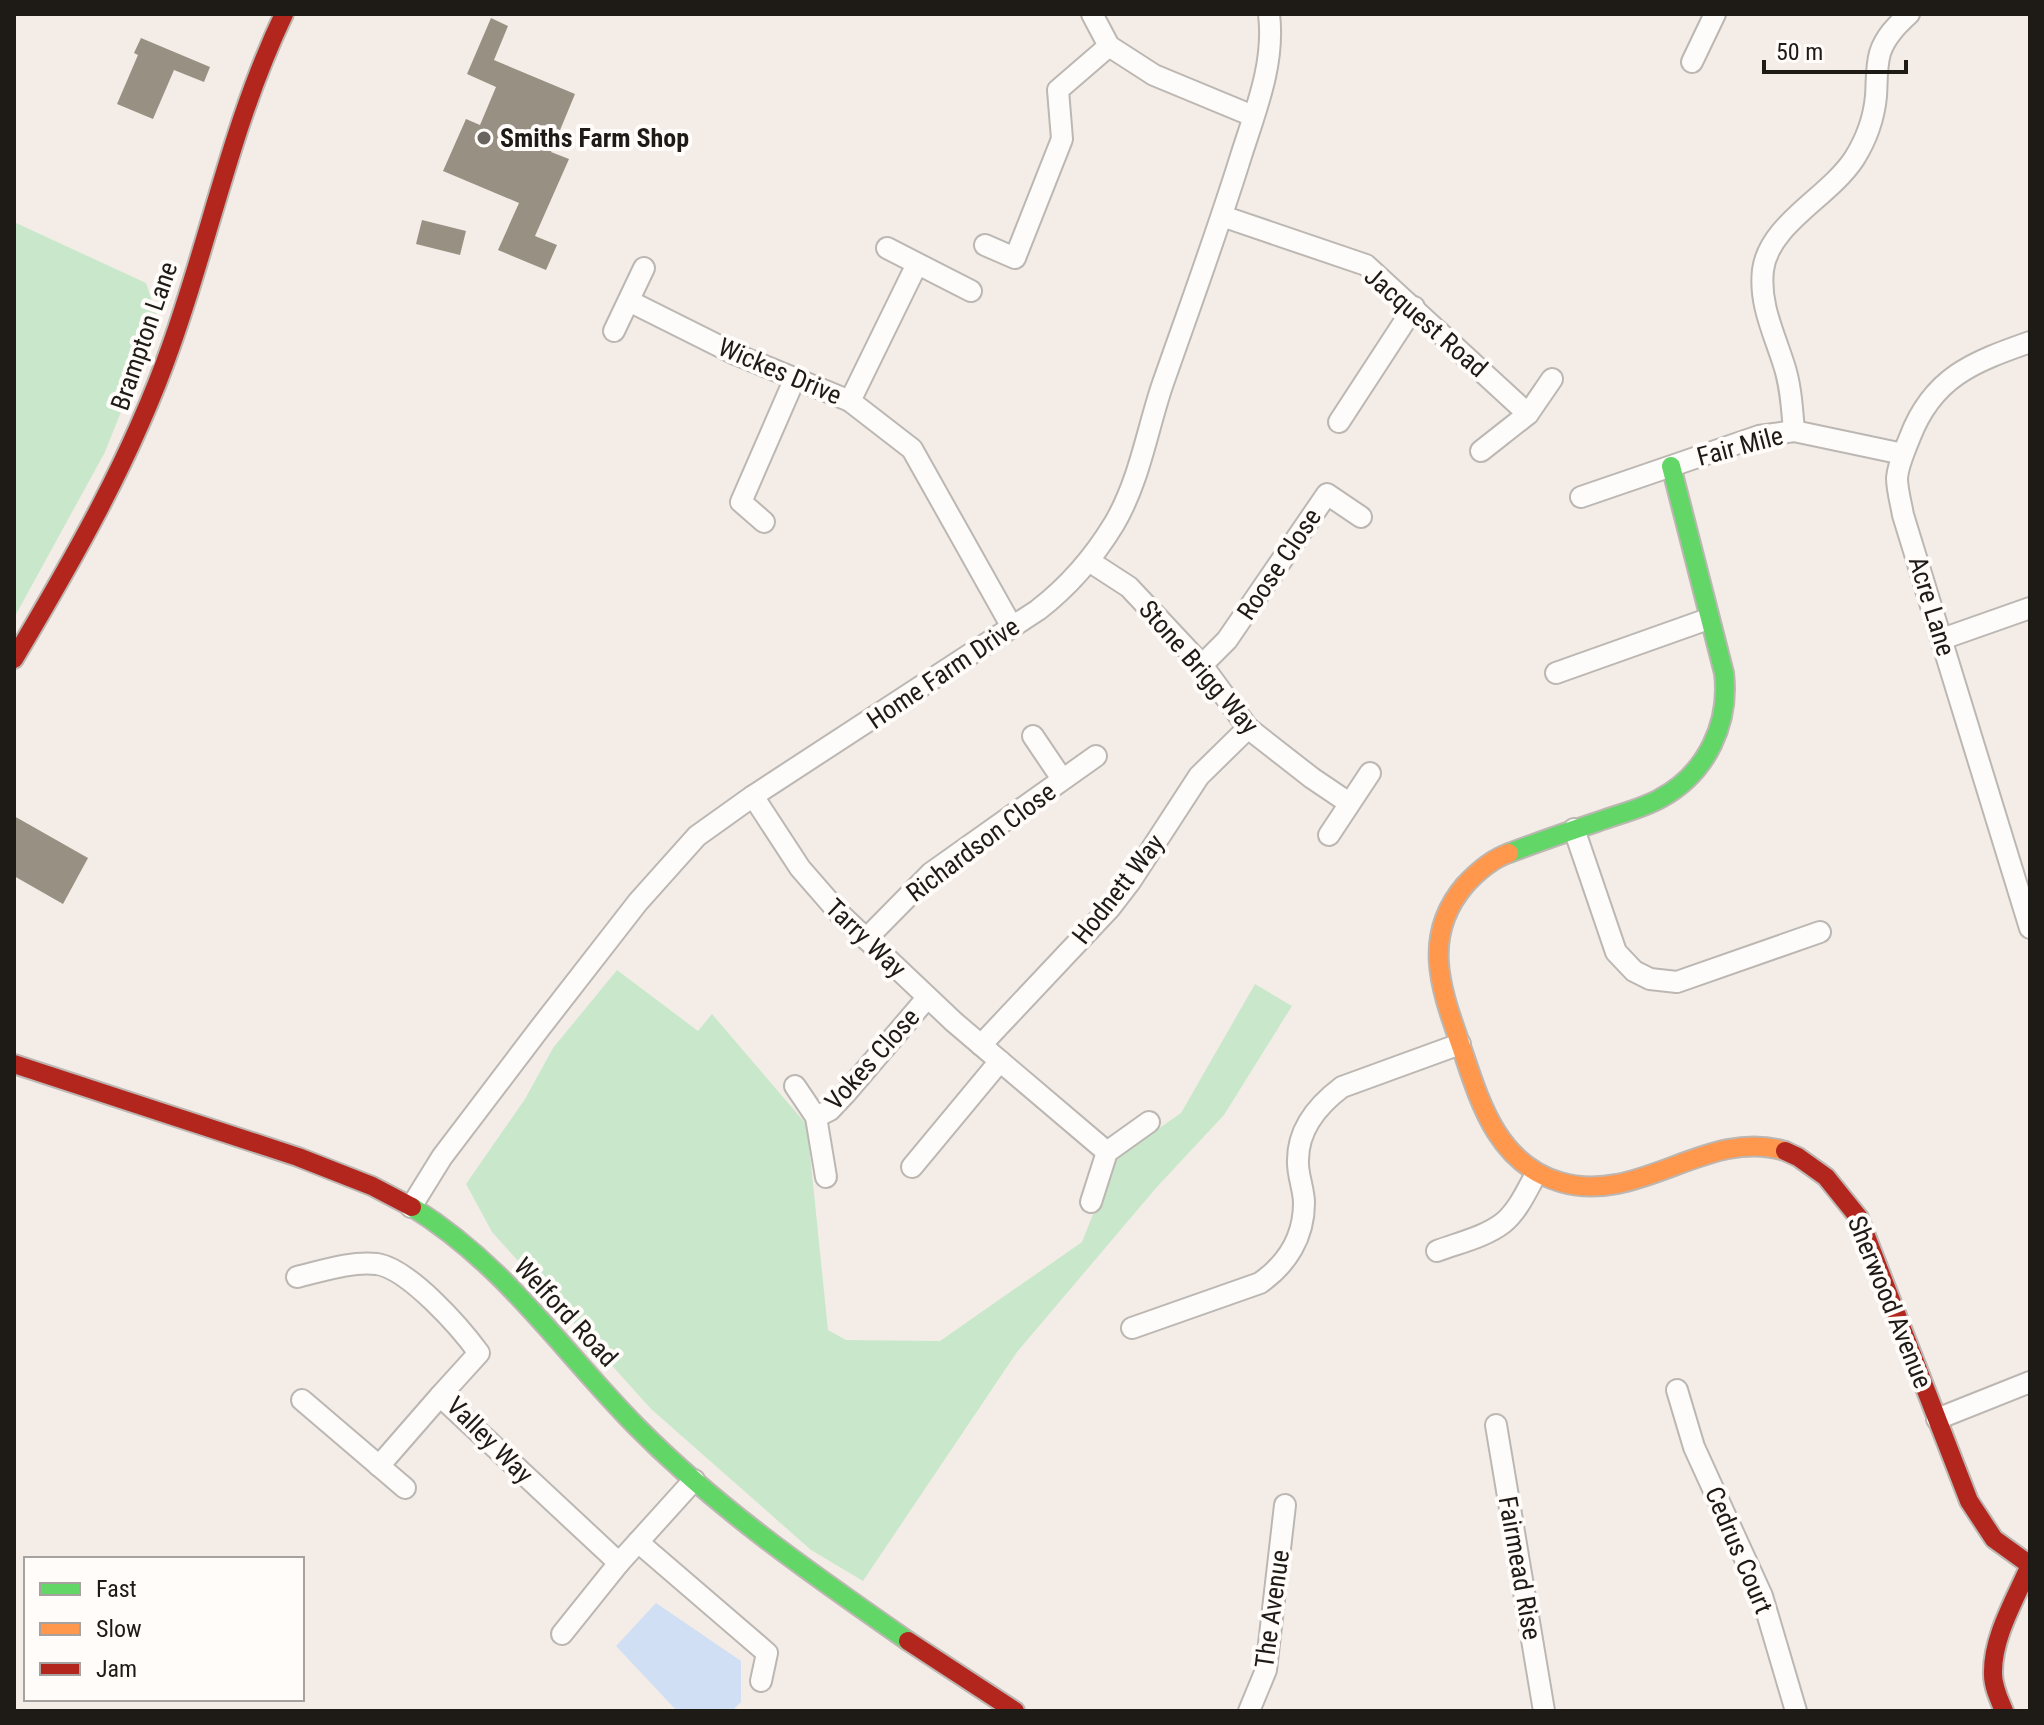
<svg xmlns="http://www.w3.org/2000/svg" width="2044" height="1725" font-family="'Roboto Condensed',sans-serif">
	<rect width="100%" height="100%" fill="#f4ede7"/>
	<g fill="#c9e8cb">
		<path d="M14 222 146 283 158 319 105 452 14 618Z"/>
		<path d="M617 970 698 1031 712 1014 807 1125 828 1330 846 1340 940 1341 1082 1242 1115 1159 1181 1113 1255 984 1292 1006 1224 1115 1156 1188 1017 1352 863 1581 811 1550 651 1409 492 1232 466 1184 525 1099 553 1048Z"/>
	</g>
	<path fill="#d0dff4" d="M656 1603 741 1661V1702L732 1711H677L616 1646Z"/>
	<g fill="#989083">
		<path d="M491 18 508 26 494 60 575 94 551 152 569 159 535 236 557 245 546 270 498 250 519 203 443 171 466 119 480 125 496 87 467 74Z"/>
		<path d="M141 38 210 67 204 82 174 70 153 119 117 104 138 55 134 53Z"/>
		<path d="M422 220 466 231 460 255 416 244Z"/>
		<path d="M14 816 88 858 63 904 14 876Z"/>
	</g>
	<g fill="none" stroke-linecap="round" stroke-linejoin="round">
		<defs>
			<g id="street">
				<path d="M1092 14 1109 46 1154 75 1253 116"/>
				<path d="M1692 62 1715 14"/>
				<path d="M1222 216 1366 265 1528 414"/>
				<path d="M985 245 1015 258 1062 139 1058 90 1109 46"/>
				<path d="M887 248 971 291"/>
				<path d="M629 301 735 354 850 401 912 449 1012 627"/>
				<path d="M614 331 644 268"/>
				<path d="M2030 342C1973 362 1933 377 1910 437 1905 450 1898 464 1897 478 1897 490 1901 503 1903 515L2030 928"/>
				<path d="M850 401 917 264"/>
				<path d="M1339 422 1414 307"/>
				<path d="M1794 431C1792 409 1791 386 1784 365 1774 333 1759 304 1763 270 1769 224 1828 198 1854 159 1866 140 1874 118 1876 96 1877 82 1876 67 1880 53 1885 37 1897 25 1909 14"/>
				<path d="M1481 451 1528 414 1552 379"/>
				<path d="M1581 497 1759 436 1794 431 1903 454"/>
				<path d="M764 522 741 502 795 378"/>
				<path d="M1089 561 1129 587 1202 665 1248 728 1312 778 1349 803"/>
				<path d="M1942 639 2030 608"/>
				<path d="M1202 665 1227 640 1327 494 1361 517"/>
				<path d="M1556 673 1708 619"/>
				<path d="M1033 736 1062 779"/>
				<path d="M753 796 800 868 840 914 954 1022 1107 1152"/>
				<path d="M1574 829 1616 952 1634 971 1650 979 1677 982 1820 932"/>
				<path d="M1329 835 1370 773"/>
				<path d="M866 939 931 873 1096 756"/>
				<path d="M981 1045 1110 908 1130 882 1199 776 1248 728"/>
				<path d="M795 1086 816 1117 826 1177"/>
				<path d="M816 1117 830 1110 846 1093 927 998"/>
				<path d="M912 1167 1000 1061"/>
				<path d="M1091 1202 1107 1152 1149 1122"/>
				<path d="M411 1207 442 1157 540 1028 638 902 697 836 753 796 1038 610C1069 586 1094 557 1114 524 1139 482 1147 431 1162 386 1189 309 1217 233 1241 156 1256 109 1275 63 1269 14"/>
				<path d="M1437 1251C1458 1243 1485 1237 1503 1223 1518 1211 1527 1190 1536 1174"/>
				<path d="M297 1277C322 1271 351 1261 377 1264 409 1269 460 1327 479 1353L440 1396 619 1563 694 1480"/>
				<path d="M1132 1328 1260 1283C1287 1264 1304 1237 1304 1203 1304 1189 1297 1174 1298 1160 1298 1128 1318 1105 1342 1087L1460 1044"/>
				<path d="M1677 1390 1694 1447 1762 1596 1796 1711"/>
				<path d="M302 1400 405 1488"/>
				<path d="M1937 1419 2030 1382"/>
				<path d="M1496 1425 1544 1711"/>
				<path d="M379 1466 440 1396"/>
				<path d="M638 1542 767 1653 761 1681"/>
				<path d="M562 1634 619 1563"/>
				<path d="M1249 1711 1266 1670 1285 1505"/>
			</g>
			<g id="fast">
				<path d="M1509 853C1538 842 1567 832 1597 822 1618 814 1642 809 1661 798 1707 773 1730 723 1724 673L1671 466"/>
				<path d="M412 1207C507 1266 560 1349 637 1427 718 1509 813 1575 908 1641"/>
			</g>
			<path id="slow" d="M1509 853C1492 859 1477 872 1465 885 1419 939 1443 994 1463 1052 1481 1106 1499 1164 1560 1182 1639 1206 1707 1127 1785 1151"/>
			<g id="jam">
				<path d="M14 659C74 558 132 457 171 346 211 234 232 123 284 14"/>
				<path d="M14 1064 298 1157 372 1186 412 1207"/>
				<path d="M1785 1151 1798 1157 1826 1177 1859 1218 1969 1501 1994 1539 2030 1565C2016 1598 1992 1637 1993 1674 1993 1687 1999 1699 2004 1711"/>
				<path d="M908 1641 1015 1711"/>
			</g>
		</defs>
		<use href="#street" stroke="#bcb7b2" stroke-width="24"/>
		<use href="#fast" stroke="#bcb7b2" stroke-width="22"/>
		<use href="#slow" stroke="#bcb7b2" stroke-width="22"/>
		<use href="#jam" stroke="#bcb7b2" stroke-width="22"/>
		<use href="#street" stroke="#fdfcfb" stroke-width="20"/>
		<use href="#fast" stroke="#63d668" stroke-width="18"/>
		<use href="#slow" stroke="#ff974d" stroke-width="18"/>
		<use href="#jam" stroke="#b3261e" stroke-width="18"/>
	</g>
	<circle fill="#69645f" stroke="#fffcfa" stroke-width="3" cx="484" cy="138" r="8"/>
	<g text-anchor="middle" dominant-baseline="central" stroke-width="8" stroke-linejoin="round" paint-order="stroke">
		<g font-size="26" font-weight="bold" fill="#1e1a16" stroke="#fffcfa" text-anchor="start">
			<text x="500" y="138">Smiths Farm Shop</text>
		</g>
		<g font-size="26" fill="#1e1a16" stroke="#fffcfa">
			<text transform="translate(1426 322) rotate(41)">Jacquest Road</text>
			<text transform="translate(144 336) rotate(-71)">Brampton Lane</text>
			<text transform="translate(780 371) rotate(23)">Wickes Drive</text>
			<text transform="translate(1740 446) rotate(-15)">Fair Mile</text>
			<text transform="translate(1279 564) rotate(-56)">Roose Close</text>
			<text transform="translate(1932 606) rotate(73)">Acre Lane</text>
			<text transform="translate(1199 667) rotate(49)">Stone Brigg Way</text>
			<text transform="translate(943 673) rotate(-34)">Home Farm Drive</text>
			<text transform="translate(981 842) rotate(-37)">Richardson Close</text>
			<text transform="translate(1118 889) rotate(-52)">Hodnett Way</text>
			<text transform="translate(866 938) rotate(44)">Tarry Way</text>
			<text transform="translate(872 1059) rotate(-48)">Vokes Close</text>
			<text transform="translate(1890 1302) rotate(68)">Sherwood Avenue</text>
			<text transform="translate(566 1312) rotate(47)">Welford Road</text>
			<text transform="translate(490 1440) rotate(45)">Valley Way</text>
			<text transform="translate(1739 1550) rotate(67)">Cedrus Court</text>
			<text transform="translate(1520 1568) rotate(80)">Fairmead Rise</text>
			<text transform="translate(1272 1609) rotate(-82)">The Avenue</text>
		</g>
	</g>
	<rect width="2044" height="1725" fill="none" stroke="#1e1a16" stroke-width="32"/>
	<rect x="24" y="1557" width="280" height="144" fill="#fffcfa" stroke="#a5a29f" stroke-width="2"/>
	<rect x="40" y="1583" width="40" height="12" fill="#63d668" stroke="#a5a29f" stroke-width="2"/>
	<text x="96" y="1597" font-size="24" fill="#1e1a16">Fast</text>
	<rect x="40" y="1623" width="40" height="12" fill="#ff974d" stroke="#a5a29f" stroke-width="2"/>
	<text x="96" y="1637" font-size="24" fill="#1e1a16">Slow</text>
	<rect x="40" y="1663" width="40" height="12" fill="#b3261e" stroke="#a5a29f" stroke-width="2"/>
	<text x="96" y="1677" font-size="24" fill="#1e1a16">Jam</text>
	<path d="M1764 60v12h142v-12" fill="none" stroke="#1e1a16" stroke-width="4"/>
	<text x="1776" y="60" font-size="24" fill="#1e1a16" stroke="#fffcfa" stroke-width="6" paint-order="stroke">50 m</text>
</svg>
